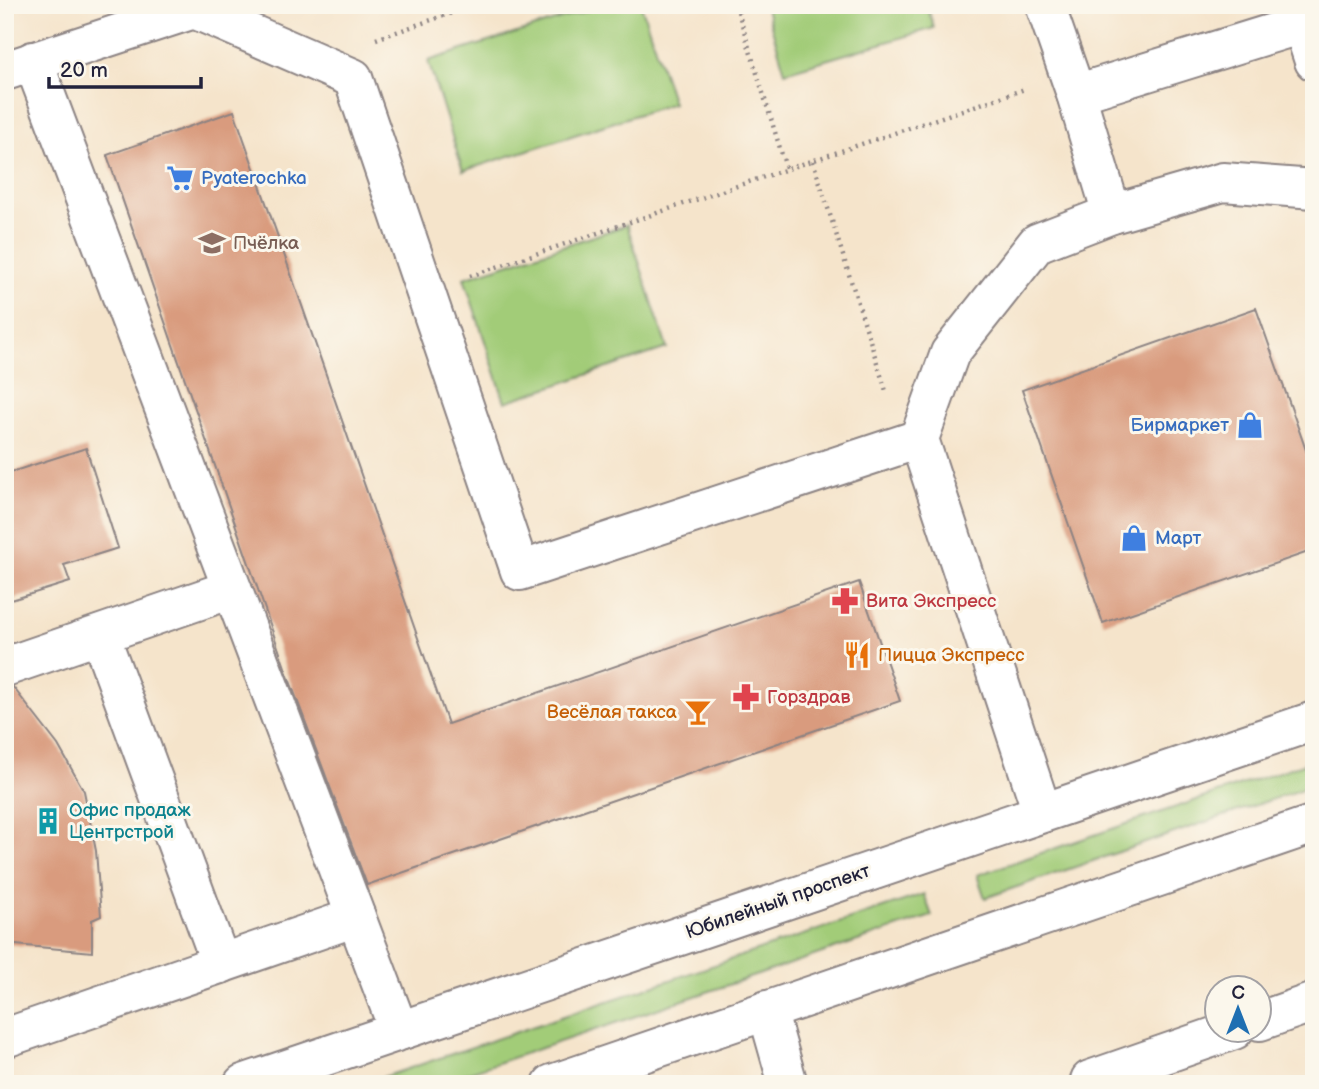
<svg xmlns="http://www.w3.org/2000/svg" width="1319" height="1089" font-family="'Balsamiq Sans',sans-serif">
	<rect width="100%" height="100%" fill="#fbf7ec"/>
	<filter id="ink" filterUnits="userSpaceOnUse"><feTurbulence type="fractalNoise" baseFrequency=".0143" numOctaves="2"/><feDisplacementMap in="SourceGraphic" scale="14" xChannelSelector="R" yChannelSelector="G"/><feConvolveMatrix kernelMatrix="1 2 1 2 8 2 1 2 1" color-interpolation-filters="sRGB"/></filter>
	<filter id="wash" filterUnits="userSpaceOnUse"><feTurbulence type="fractalNoise" baseFrequency=".00686" numOctaves="4" result="noise"/><feDisplacementMap in="SourceGraphic" scale="28" xChannelSelector="R" yChannelSelector="G"/><feGaussianBlur stdDeviation="1.57" result="paint"/><feColorMatrix in="noise" values="0 0 0 0 0 0 0 0 0 0 0 0 0 0 0 0 0 1.4 0 .05"/><feComposite in="paint" operator="in"/></filter>
	<g filter="url(#wash)">
		<rect width="100%" height="100%" fill="#f5e4cb"/>
		<g fill="#a2cc78" stroke="#62775a" stroke-width="2">
			<path d="M605 5H641L673 103 463 171 428 61Z"/>
			<path d="M765 5H927L934 28 785 72Z"/>
			<path d="M627 225 667 348 505 402 464 278Z"/>
			<path d="M1314 760V785L985 898 977 875Z"/>
			<path d="M924 894 932 916 435 1084H363Z"/>
		</g>
		<g id="blocks">
			<g fill="#d99b7e">
				<path d="M234 111 448 724 859 582 900 701 367 885 287 673 107 155Z"/>
				<path d="M1256 308 1314 473V550L1103 623 1022 390Z"/>
				<path d="M86 448 118 548 64 565 70 582 5 602V474Z"/>
				<path d="M13 687 58 745 84 791 96 851 101 916 92 920V952L5 944V688Z"/>
			</g>
		</g>
	</g>
	<g filter="url(#ink)">
		<use href="#blocks" fill-opacity="0" stroke="#8c8383" stroke-width="2"/>
		<g fill="none" stroke-linecap="round" stroke-linejoin="round">
			<defs>
				<g id="minor">
					<path d="M1045 5 1076 94 1302 24"/>
					<path d="M1314 20 1302 24 1314 61"/>
					<path d="M33 61 399 1031"/>
					<path d="M5 71 194 9 353 78 520 571 919 439"/>
					<path d="M1076 94 1112 214"/>
					<path d="M100 635 221 964"/>
					<path d="M5 667 232 589"/>
					<path d="M1042 812 919 439 950 353 1037 243 1112 214 1223 182 1314 189"/>
					<path d="M767 1010 788 1084"/>
					<path d="M1260 1021 1314 1002"/>
					<path d="M5 1038 356 917"/>
					<path d="M243 1084 1314 721"/>
					<path d="M552 1084 1314 824"/>
					<path d="M1091 1084 1090 1080 1234 1030"/>
				</g>
			</defs>
			<use href="#minor" stroke="#8c8383" stroke-width="42"/>
			<g stroke="#8c8383" stroke-width="4.5" stroke-dasharray="2 5" stroke-linecap="butt">
				<path d="M736 5 787 171"/>
				<path d="M376 39 475 5"/>
				<path d="M813 161 886 391"/>
				<path d="M470 276 1025 89"/>
			</g>
			<use href="#minor" stroke="#fff" stroke-width="38"/>
		</g>
	</g>
	<defs>
		<symbol id="supermarket-bare" viewBox="-9 -9 18 18"><path d="M-6-5.5h2.5l.6 2H6L4.5 2H-2.5L-4.4-4H-6ZM-1.5 3.2a1.3 1.3 0 1 0 .1 0ZM3 3.2a1.3 1.3 0 1 0 .1 0Z" fill="#3f7fe0" stroke="#fbf7ec" stroke-width="2.5" paint-order="stroke"/></symbol>
		<symbol id="school-bare" viewBox="-9 -9 18 18"><path d="M0-5L7-2L0 1L-7-2ZM-4 1L0 2.5L4 1V4Q0 6-4 4Z" fill="#8d6e63" stroke="#fbf7ec" stroke-width="2.5" paint-order="stroke"/></symbol>
		<symbol id="shop-bare" viewBox="-9 -9 18 18"><path d="M-5-2.5h2.3a2.7 3.5 0 0 1 5.4 0H5L5.5 6h-11ZM-1.5-2.5h3a1.5 2.3 0 0 0-3 0Z" fill="#3f7fe0" stroke="#fbf7ec" stroke-width="2.5" paint-order="stroke"/></symbol>
		<symbol id="pharmacy-bare" viewBox="-9 -9 18 18"><path d="M-2-6h4v4h4v4h-4v4h-4v-4h-4v-4h4Z" fill="#e0444e" stroke="#fbf7ec" stroke-width="2.5" paint-order="stroke"/></symbol>
		<symbol id="restaurant-bare" viewBox="-9 -9 18 18"><path d="M-5-6h1v4h1v-4h1v4h1v-4h1v5L-1.5 .5V6h-2V.5L-5-1ZM5-6V6H3V1.5H1.5Q1.5-4 5-6Z" fill="#e8710a" stroke="#fbf7ec" stroke-width="2.5" paint-order="stroke"/></symbol>
		<symbol id="bar-bare" viewBox="-9 -9 18 18"><path d="M-6-5H6L.8 .8V4.5H3.5V6h-7V4.5H-.8V.8Z" fill="#e8710a" stroke="#fbf7ec" stroke-width="2.5" paint-order="stroke"/></symbol>
		<symbol id="building-bare" viewBox="-9 -9 18 18"><path d="M-4-6H4V6H1V3H-1V6H-4ZM-2.5-4.3h1.7v1.8h-1.7ZM.8-4.3h1.7v1.8H.8ZM-2.5-1h1.7V.8h-1.7ZM.8-1h1.7V.8H.8Z" fill="#0f9aa8" stroke="#fbf7ec" stroke-width="2.5" paint-order="stroke"/></symbol>
	</defs>
	<g fill-rule="evenodd">
		<use href="#supermarket-bare" x="161" y="159" width="38" height="38"/>
		<use href="#school-bare" x="193" y="224" width="38" height="38"/>
		<use href="#shop-bare" x="1231" y="406" width="38" height="38"/>
		<use href="#shop-bare" x="1115" y="519" width="38" height="38"/>
		<use href="#pharmacy-bare" x="826" y="582" width="38" height="38"/>
		<use href="#restaurant-bare" x="838" y="636" width="38" height="38"/>
		<use href="#pharmacy-bare" x="727" y="678" width="38" height="38"/>
		<use href="#bar-bare" x="679" y="693" width="38" height="38"/>
		<use href="#building-bare" x="29" y="802" width="38" height="38"/>
	</g>
	<g text-anchor="middle" dominant-baseline="central" stroke-width="6" stroke-linejoin="round" paint-order="stroke">
		<g font-size="19" fill="#366cbe" stroke="#fbf7ec" text-anchor="start">
			<text x="201" y="178">Pyaterochka</text>
			<text x="1229" y="425" text-anchor="end">Бирмаркет</text>
			<text x="1155" y="538">Март</text>
		</g>
		<g font-size="19" fill="#785e54" stroke="#fbf7ec" text-anchor="start">
			<text x="233" y="243">Пчёлка</text>
		</g>
		<g font-size="19" fill="#be3a42" stroke="#fbf7ec" text-anchor="start">
			<text x="866" y="601">Вита Экспресс</text>
			<text x="767" y="697">Горздрав</text>
		</g>
		<g font-size="19" fill="#c56008" stroke="#fbf7ec" text-anchor="start">
			<text x="878" y="655">Пицца Экспресс</text>
			<text x="677" y="712" text-anchor="end">Весёлая такса</text>
		</g>
		<g font-size="19" fill="#0d838f" stroke="#fbf7ec" text-anchor="start">
			<text x="69" y="810">Офис продаж<tspan x="69" dy="22">Центрстрой</tspan></text>
		</g>
		<g font-size="19" fill="#22223b" stroke="#fbf7ec">
			<text transform="translate(778 902) rotate(-19)">Юбилейный проспект</text>
		</g>
	</g>
	<rect width="1319" height="1089" fill="none" stroke="#fbf7ec" stroke-width="28"/>
	<g transform="translate(1238 1009)"><circle r="33" fill="#fbf7ec" stroke="#a4a2a5" stroke-width="2"/>
	<path d="M0-5L12 26L0 18L-12 26Z" fill="#1f6fb2"/>
	<text y="-10" font-size="19" font-weight="bold" text-anchor="middle" fill="#22223b">С</text>
	</g>
	<path d="M49 77v10h152v-10" fill="none" stroke="#22223b" stroke-width="3.5"/>
	<text x="60" y="77" font-size="21" fill="#22223b" stroke="#fbf7ec" stroke-width="5" paint-order="stroke">20 m</text>
</svg>
